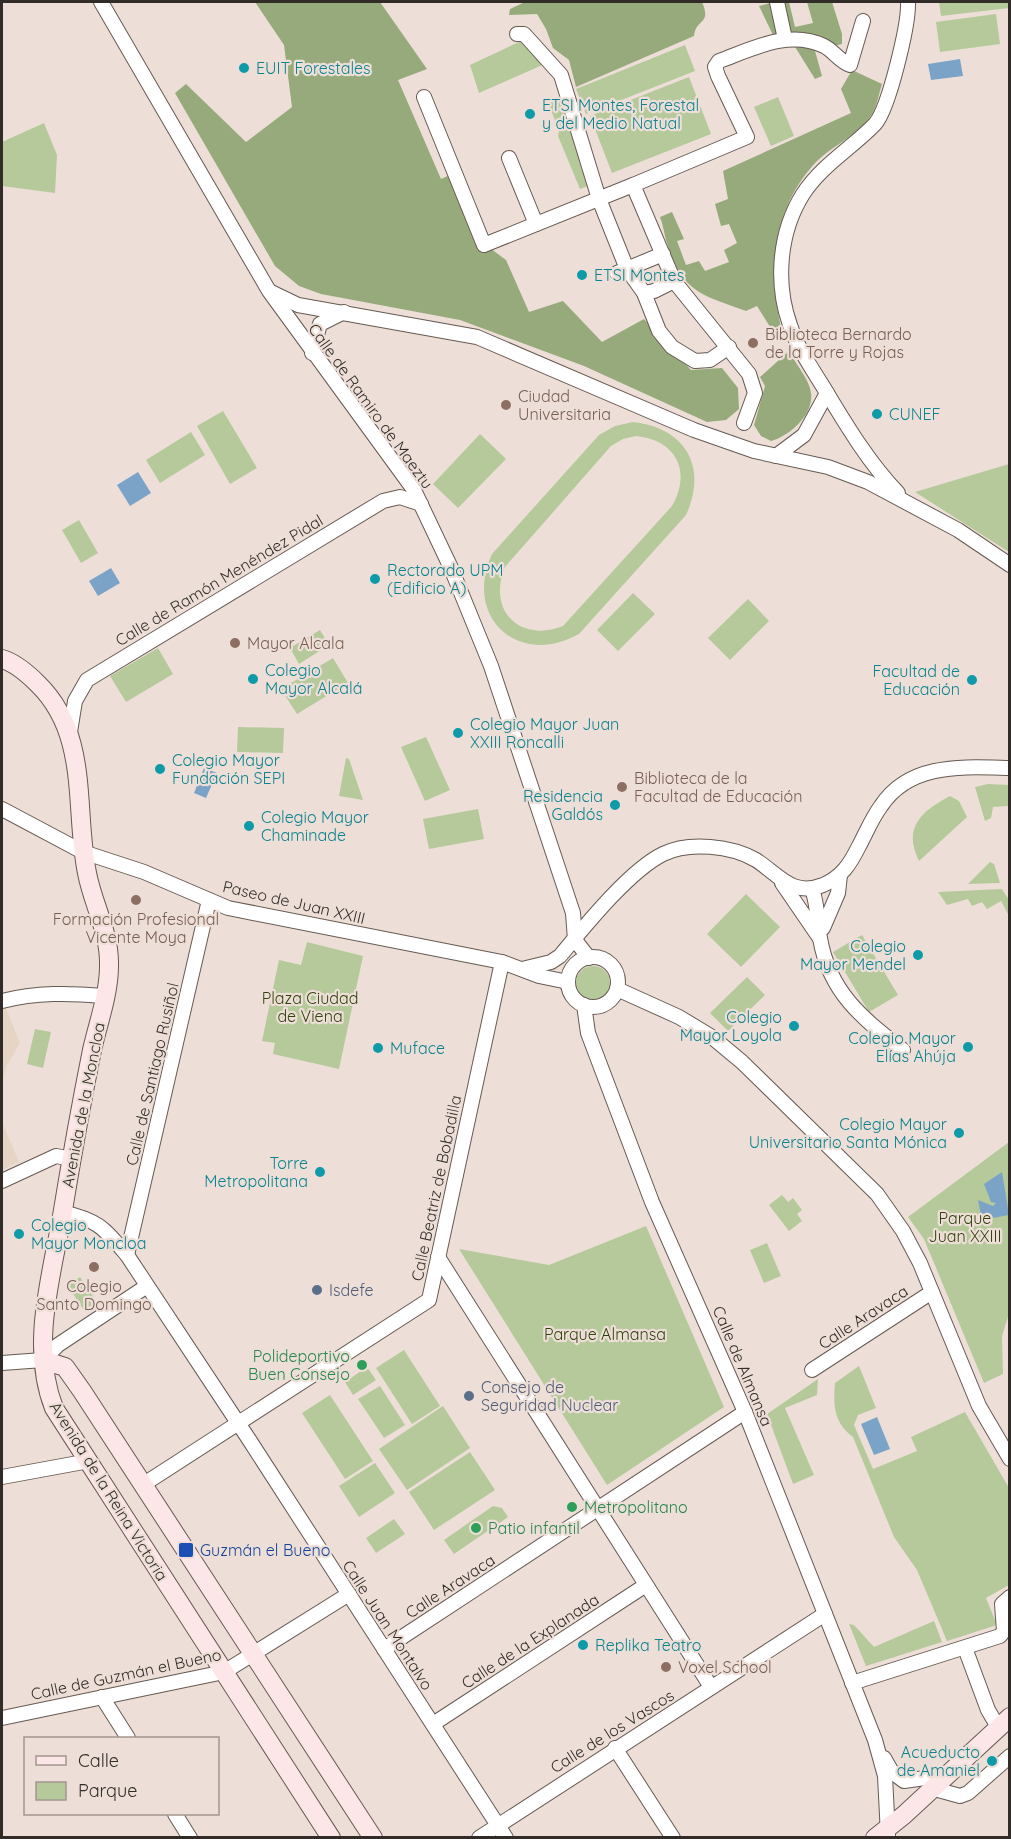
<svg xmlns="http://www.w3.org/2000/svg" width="1011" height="1839" font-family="Quicksand,sans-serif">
	<rect width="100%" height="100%" fill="#eddfd7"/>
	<g fill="#e6d5c4">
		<path d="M6 1008 20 1043 6 1067 2 1085V1010Z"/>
		<path d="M2 1122 19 1162 2 1170Z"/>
	</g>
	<g fill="#b5c99b" fill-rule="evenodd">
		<path d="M939 2H1009V8L941 16Z"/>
		<path d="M996 14 1000 44 940 52 936 22Z"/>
		<path d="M521 41 526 42 547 63 479 93 470 65Z"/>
		<path d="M685 45 695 71 586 114 576 89Z"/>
		<path d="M689 77 711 134 612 173 590 116Z"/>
		<path d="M778 97 794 136 771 146 754 107Z"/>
		<path d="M560 98 591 185 580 189 558 136 559 131 548 102Z"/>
		<path d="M44 123 57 155 55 193 2 186V142Z"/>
		<path d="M223 411 257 468 230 484 197 426Z"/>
		<path d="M633 422C686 428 708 467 686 515L579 634C518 668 463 617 492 554L599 435 615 426ZM636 436C676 440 692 471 672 506L563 626C520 643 487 611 505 567L611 446 623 439Z"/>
		<path d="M191 432 205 455 160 483 146 460Z"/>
		<path d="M480 434 506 459 458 508 433 484Z"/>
		<path d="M1009 464V552L915 492Z"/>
		<path d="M79 520 98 553 81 563 62 530Z"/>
		<path d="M633 593 655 614 618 651 597 630Z"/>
		<path d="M748 599 769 621 730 660 708 638Z"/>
		<path d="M320 630 329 645 299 664 290 648Z"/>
		<path d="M158 648 173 674 126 702 110 676Z"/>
		<path d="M333 658 348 683 297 714 281 689Z"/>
		<path d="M238 727 284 728 283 753 237 752Z"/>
		<path d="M426 737 450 790 425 801 401 747Z"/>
		<path d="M346 758 349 759 363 800 339 796Z"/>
		<path d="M988 784 1009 785V806L993 807 991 818 985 821 975 787Z"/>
		<path d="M950 796 959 801 967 817 919 861C902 827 922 811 950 796Z"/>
		<path d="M478 809 484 839 429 849 423 819Z"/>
		<path d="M990 862 994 864 1000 883 968 884Z"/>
		<path d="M1002 889 1009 900V916L1001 901 987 909 982 902 972 906 968 899 947 905 938 892Z"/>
		<path d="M746 894 780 927 741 967 707 934Z"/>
		<path d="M862 935 898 995 869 1012 833 952Z"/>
		<path d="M307 942 363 956 339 1069 273 1054 275 1043 262 1041 279 960 301 965Z"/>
		<circle cx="593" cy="983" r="17"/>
		<path d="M747 977 765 995 728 1031 710 1013Z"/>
		<path d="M35 1029 51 1032 43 1068 27 1064Z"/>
		<path d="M1009 1142 1010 1310 1002 1336 1003 1374 984 1383 924 1239 908 1217Z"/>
		<path d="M782 1195 788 1202 793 1198 802 1210 797 1214 802 1221 789 1231 769 1205Z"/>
		<path d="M646 1226 724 1407 607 1485 459 1249 549 1265Z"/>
		<path d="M767 1243 781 1276 764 1283 750 1250Z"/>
		<path d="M80 1277 97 1302 84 1310 67 1285Z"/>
		<path d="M404 1350 440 1406 412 1424 376 1368Z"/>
		<path d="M859 1366 876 1408 858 1415 854 1425 873 1469 917 1451 911 1437 965 1412 1009 1488V1585L986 1598 997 1625 947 1641 917 1570 894 1537 853 1437C834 1423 833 1406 835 1383Z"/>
		<path d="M367 1367 376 1380 353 1395 345 1382Z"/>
		<path d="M818 1379 817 1395 785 1408 814 1475 793 1484 767 1414Z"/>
		<path d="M380 1386 405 1425 384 1438 358 1399Z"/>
		<path d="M330 1395 373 1461 345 1479 302 1413Z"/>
		<path d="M443 1406 470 1448 407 1490 379 1449Z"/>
		<path d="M470 1452 495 1490 434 1530 409 1492Z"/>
		<path d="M375 1463 395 1493 359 1517 339 1486Z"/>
		<path d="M493 1506 502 1508 508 1517 454 1554 444 1540Z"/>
		<path d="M394 1519 405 1534 376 1553 366 1538Z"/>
		<path d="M934 1621 942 1642 866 1666 849 1624 854 1625 874 1647Z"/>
	</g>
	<g fill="#96aa7b">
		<path d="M255 2H380L427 69 398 80 441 179 450 175 475 237 506 260 529 312 563 301 602 342 644 319 691 370 722 368 738 388 739 409 726 420 707 422 584 366 460 320 321 294 299 286 275 266 175 93 186 84 246 142 292 107 284 45Z"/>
		<path d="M525 2H702C712 25 696 18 694 36L576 87 569 60 553 48 546 29 537 14 509 15 510 9Z"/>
		<path d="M774 2H789L795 27 813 23 807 2H832L842 34V44L834 46 822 38 812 40 822 76 815 79 787 34 773 35 759 6Z"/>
		<path d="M852 70 882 84C879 93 877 106 872 114 859 135 833 145 816 162 770 211 767 277 784 339L777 338 757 306 746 311C699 294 682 292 666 240 664 232 663 225 660 217L672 212 684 239 677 241 686 265 699 261 705 271 729 262 724 250 737 243 729 224 721 226 715 204 728 199 723 171 851 113 841 89Z"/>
		<path d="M789 351C795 363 810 380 811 393 814 415 789 436 771 441L761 436 754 425 765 386 760 377Z"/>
	</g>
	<g fill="#7ba3c8">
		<path d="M960 59 963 76 931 80 928 64Z"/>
		<path d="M138 472 151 493 130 506 117 485Z"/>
		<path d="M111 568 120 583 98 596 89 581Z"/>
		<path d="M204 768 217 773 206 798 194 793Z"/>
		<path d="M1002 1172 1009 1215 982 1220 978 1200 993 1206 996 1203 991 1202 984 1184Z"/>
		<path d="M877 1417 890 1449 874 1455 861 1424Z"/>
	</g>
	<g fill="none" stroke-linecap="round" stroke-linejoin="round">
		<defs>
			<g id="street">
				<path d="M101 2 269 291 414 490 451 568 491 666 573 913 575 940 589 958"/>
				<path d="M777 2 785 39"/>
				<path d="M517 34H524L561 75 599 199 627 269 644 293 659 331 672 347 695 361 710 360 729 347"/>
				<path d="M424 97 484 245 633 185"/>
				<path d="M509 158 536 224"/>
				<path d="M617 273 663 254"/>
				<path d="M271 292 298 305 477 337 694 430 754 451 828 467 868 482 958 530 1010 565"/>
				<path d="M644 293 654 291 674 281"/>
				<path d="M312 353 320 324 344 312"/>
				<path d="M744 423 755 393 749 374 674 281 633 185 747 137 718 76 715 67 719 61C752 49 789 29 824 46 834 51 839 61 850 65L863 21"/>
				<path d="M776 456 804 435 827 393"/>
				<path d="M898 493C870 464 848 428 827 393 814 371 798 350 790 325 775 283 779 232 803 194 822 165 852 148 875 124 889 108 909 24 908 2"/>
				<path d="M70 732 75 701 87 680 383 501 400 497 421 504"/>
				<path d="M2 809 83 852 144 872 228 908 502 962 539 976 568 982"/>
				<path d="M782 883 819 937"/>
				<path d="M812 889C818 905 817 921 820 938 829 992 862 1018 903 1050"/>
				<path d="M823 928 838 893 840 875"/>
				<circle cx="593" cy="982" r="25"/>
				<path d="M522 969 551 962 560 956C585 926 629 871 663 854 689 841 732 846 756 860 779 875 792 897 823 885 842 877 850 864 859 846 866 833 872 818 881 806 910 762 964 767 1010 768"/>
				<path d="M617 989 679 1017 712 1037 742 1062 877 1194 903 1231 920 1263 979 1406 1010 1459"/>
				<path d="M2 1001C37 992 69 993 105 996"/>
				<path d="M584 1005 588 1033 652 1202 745 1412 875 1740 885 1776 888 1835"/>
				<path d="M2 1181 56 1156 67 1158 70 1161"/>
				<path d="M62 1212C98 1220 104 1228 127 1255L250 1441 506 1838"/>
				<path d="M127 1255 209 900"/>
				<path d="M438 1257 711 1687"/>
				<path d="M2 1363 43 1360 58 1345 147 1286"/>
				<path d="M812 1370 932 1292"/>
				<path d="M2 1477 89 1461"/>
				<path d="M144 1484 429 1300 502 962"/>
				<path d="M965 1648 988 1710 998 1727"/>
				<path d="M384 1649 745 1412"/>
				<path d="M852 1683 1000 1636 1004 1631 1002 1604 1010 1597"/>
				<path d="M102 1697 128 1738"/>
				<path d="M2 1718 224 1672 349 1594"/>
				<path d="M433 1724 646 1585"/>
				<path d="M615 1748 673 1838"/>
				<path d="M884 1758 892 1772 904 1781 946 1775"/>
				<path d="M931 1788 960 1796 968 1793 1010 1756"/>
				<path d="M175 1814 190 1838"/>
				<path d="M479 1838 825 1614"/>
			</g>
			<g id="secondary">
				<path d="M2 659C16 663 28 674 38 684 90 735 74 809 87 873 93 905 110 932 109 966 109 994 98 1023 92 1050 81 1105 71 1161 62 1216 51 1278 30 1347 54 1408L331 1838"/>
				<path d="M43 1360 65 1367 82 1391 373 1838"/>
				<path d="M875 1838 904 1815 1010 1717"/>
			</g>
		</defs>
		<use href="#street" stroke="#665a53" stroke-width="16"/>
		<use href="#secondary" stroke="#665a53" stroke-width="20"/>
		<use href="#street" stroke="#fff" stroke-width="14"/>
		<use href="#secondary" stroke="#fde6e7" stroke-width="18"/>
	</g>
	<g fill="#0f9aa8" stroke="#eddfd7" stroke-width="2">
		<circle cx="244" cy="68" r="6"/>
		<circle cx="530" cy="114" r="6"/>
		<circle cx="582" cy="275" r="6"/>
		<circle cx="877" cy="414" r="6"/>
		<circle cx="375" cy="579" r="6"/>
		<circle cx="253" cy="679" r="6"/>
		<circle cx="972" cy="680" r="6"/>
		<circle cx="458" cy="733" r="6"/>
		<circle cx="160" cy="769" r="6"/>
		<circle cx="615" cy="805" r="6"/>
		<circle cx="249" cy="826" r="6"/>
		<circle cx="918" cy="955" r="6"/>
		<circle cx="794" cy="1026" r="6"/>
		<circle cx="968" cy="1047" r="6"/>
		<circle cx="378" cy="1048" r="6"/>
		<circle cx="959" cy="1133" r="6"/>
		<circle cx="320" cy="1172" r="6"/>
		<circle cx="19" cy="1234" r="6"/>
		<circle cx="583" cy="1645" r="6"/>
		<circle cx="992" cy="1761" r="6"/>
	</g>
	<g fill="#8d6e63" stroke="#eddfd7" stroke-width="2">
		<circle cx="753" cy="343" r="6"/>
		<circle cx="506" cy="405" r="6"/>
		<circle cx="235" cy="643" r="6"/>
		<circle cx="622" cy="787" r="6"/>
		<circle cx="136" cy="900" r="6"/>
		<circle cx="94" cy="1267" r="6"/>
		<circle cx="666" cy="1667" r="6"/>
	</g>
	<g fill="#5c6f8a" stroke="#eddfd7" stroke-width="2">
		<circle cx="317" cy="1290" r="6"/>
		<circle cx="469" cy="1396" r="6"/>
	</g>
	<g fill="#2e9e5b" stroke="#eddfd7" stroke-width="2">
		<circle cx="362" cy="1365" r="6"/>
		<circle cx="572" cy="1507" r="6"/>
		<circle cx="476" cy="1528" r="6"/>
	</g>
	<rect fill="#1a4fb4" stroke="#eddfd7" stroke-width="2" x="178" y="1542" width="16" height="16" rx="3"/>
	<g text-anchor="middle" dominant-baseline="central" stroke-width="4.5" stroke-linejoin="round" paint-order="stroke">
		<g font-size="16" fill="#0d838f" stroke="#eddfd7" text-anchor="start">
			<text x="256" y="68">EUIT Forestales</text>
			<text x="542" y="105">ETSI Montes, Forestal<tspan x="542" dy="18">y del Medio Natual</tspan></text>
			<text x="594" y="275">ETSI Montes</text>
			<text x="889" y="414">CUNEF</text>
			<text x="387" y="570">Rectorado UPM<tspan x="387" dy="18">(Edificio A)</tspan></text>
			<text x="265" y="670">Colegio<tspan x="265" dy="18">Mayor Alcalá</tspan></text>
			<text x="960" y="671" text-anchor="end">Facultad de<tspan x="960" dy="18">Educación</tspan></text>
			<text x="470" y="724">Colegio Mayor Juan<tspan x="470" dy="18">XXIII Roncalli</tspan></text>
			<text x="172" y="760">Colegio Mayor<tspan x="172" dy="18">Fundación SEPI</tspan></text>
			<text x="603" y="796" text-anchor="end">Residencia<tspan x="603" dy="18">Galdós</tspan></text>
			<text x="261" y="817">Colegio Mayor<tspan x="261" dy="18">Chaminade</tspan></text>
			<text x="906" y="946" text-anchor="end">Colegio<tspan x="906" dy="18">Mayor Mendel</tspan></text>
			<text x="782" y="1017" text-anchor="end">Colegio<tspan x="782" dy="18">Mayor Loyola</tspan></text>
			<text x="956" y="1038" text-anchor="end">Colegio Mayor<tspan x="956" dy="18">Elías Ahúja</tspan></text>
			<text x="390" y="1048">Muface</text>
			<text x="947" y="1124" text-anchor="end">Colegio Mayor<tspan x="947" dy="18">Universitario Santa Mónica</tspan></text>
			<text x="308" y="1163" text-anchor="end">Torre<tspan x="308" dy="18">Metropolitana</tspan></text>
			<text x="31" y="1225">Colegio<tspan x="31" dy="18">Mayor Moncloa</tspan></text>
			<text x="595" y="1645">Replika Teatro</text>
			<text x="980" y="1752" text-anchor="end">Acueducto<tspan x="980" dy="18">de Amaniel</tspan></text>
		</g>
		<g font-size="16" fill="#785e54" stroke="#eddfd7" text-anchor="start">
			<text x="765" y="334">Biblioteca Bernardo<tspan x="765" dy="18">de la Torre y Rojas</tspan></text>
			<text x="518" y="396">Ciudad<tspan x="518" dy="18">Universitaria</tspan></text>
			<text x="247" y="643">Mayor Alcala</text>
			<text x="634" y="778">Biblioteca de la<tspan x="634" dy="18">Facultad de Educación</tspan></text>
			<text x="136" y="919" text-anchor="middle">Formación Profesional<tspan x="136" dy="18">Vicente Moya</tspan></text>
			<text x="94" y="1286" text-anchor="middle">Colegio<tspan x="94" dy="18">Santo Domingo</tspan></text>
			<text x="678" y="1667">Voxel School</text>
		</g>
		<g font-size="16" fill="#322c29" stroke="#eddfd7">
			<text transform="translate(371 406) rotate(54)">Calle de Ramiro de Maeztu</text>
			<text transform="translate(219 580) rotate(-31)">Calle de Ramón Menéndez Pidal</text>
			<text transform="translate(294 902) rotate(13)">Paseo de Juan XXIII</text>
			<text transform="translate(152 1074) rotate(-77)">Calle de Santiago Rusiñol</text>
			<text transform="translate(83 1105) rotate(-79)">Avenida de la Moncloa</text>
			<text transform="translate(436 1188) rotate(-78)">Calle Beatriz de Bobadilla</text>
			<text transform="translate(863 1317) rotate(-33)">Calle Aravaca</text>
			<text transform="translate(743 1366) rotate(67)">Calle de Almansa</text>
			<text transform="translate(109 1491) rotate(58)">Avenida de la Reina Victoria</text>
			<text transform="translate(450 1586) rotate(-33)">Calle Aravaca</text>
			<text transform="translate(388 1625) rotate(57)">Calle Juan Montalvo</text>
			<text transform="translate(530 1641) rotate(-33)">Calle de la Explanada</text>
			<text transform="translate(126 1674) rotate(-12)">Calle de Guzmán el Bueno</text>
			<text transform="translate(612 1731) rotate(-32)">Calle de los Vascos</text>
		</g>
		<g font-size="16" fill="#30420d" stroke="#eddfd7">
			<text x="310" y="998">Plaza Ciudad<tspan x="310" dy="18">de Viena</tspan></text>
			<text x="965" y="1218">Parque<tspan x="965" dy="18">Juan XXIII</tspan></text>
			<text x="605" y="1334">Parque Almansa</text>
		</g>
		<g font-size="16" fill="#4e5e75" stroke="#eddfd7" text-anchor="start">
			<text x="329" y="1290">Isdefe</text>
			<text x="481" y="1387">Consejo de<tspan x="481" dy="18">Seguridad Nuclear</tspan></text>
		</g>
		<g font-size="16" fill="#27864d" stroke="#eddfd7" text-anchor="start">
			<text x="350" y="1356" text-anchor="end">Polideportivo<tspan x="350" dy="18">Buen Consejo</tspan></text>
			<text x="584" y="1507">Metropolitano</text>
			<text x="488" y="1528">Patio infantil</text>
		</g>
		<g font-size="16" fill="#164399" stroke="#eddfd7" text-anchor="start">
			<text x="200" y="1550">Guzmán el Bueno</text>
		</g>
	</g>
	<rect width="1011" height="1839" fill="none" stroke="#322c29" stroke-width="6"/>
	<rect x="24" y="1737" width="195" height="78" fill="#eddfd7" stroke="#a29791" stroke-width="1.5"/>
	<rect x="36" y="1756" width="30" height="9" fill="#fde6e7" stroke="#a29791" stroke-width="1.5"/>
	<text x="78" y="1767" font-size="18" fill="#322c29">Calle</text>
	<rect x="36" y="1782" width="30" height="18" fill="#b5c99b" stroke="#a29791" stroke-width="1.5"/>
	<text x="78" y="1797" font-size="18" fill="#322c29">Parque</text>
</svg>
